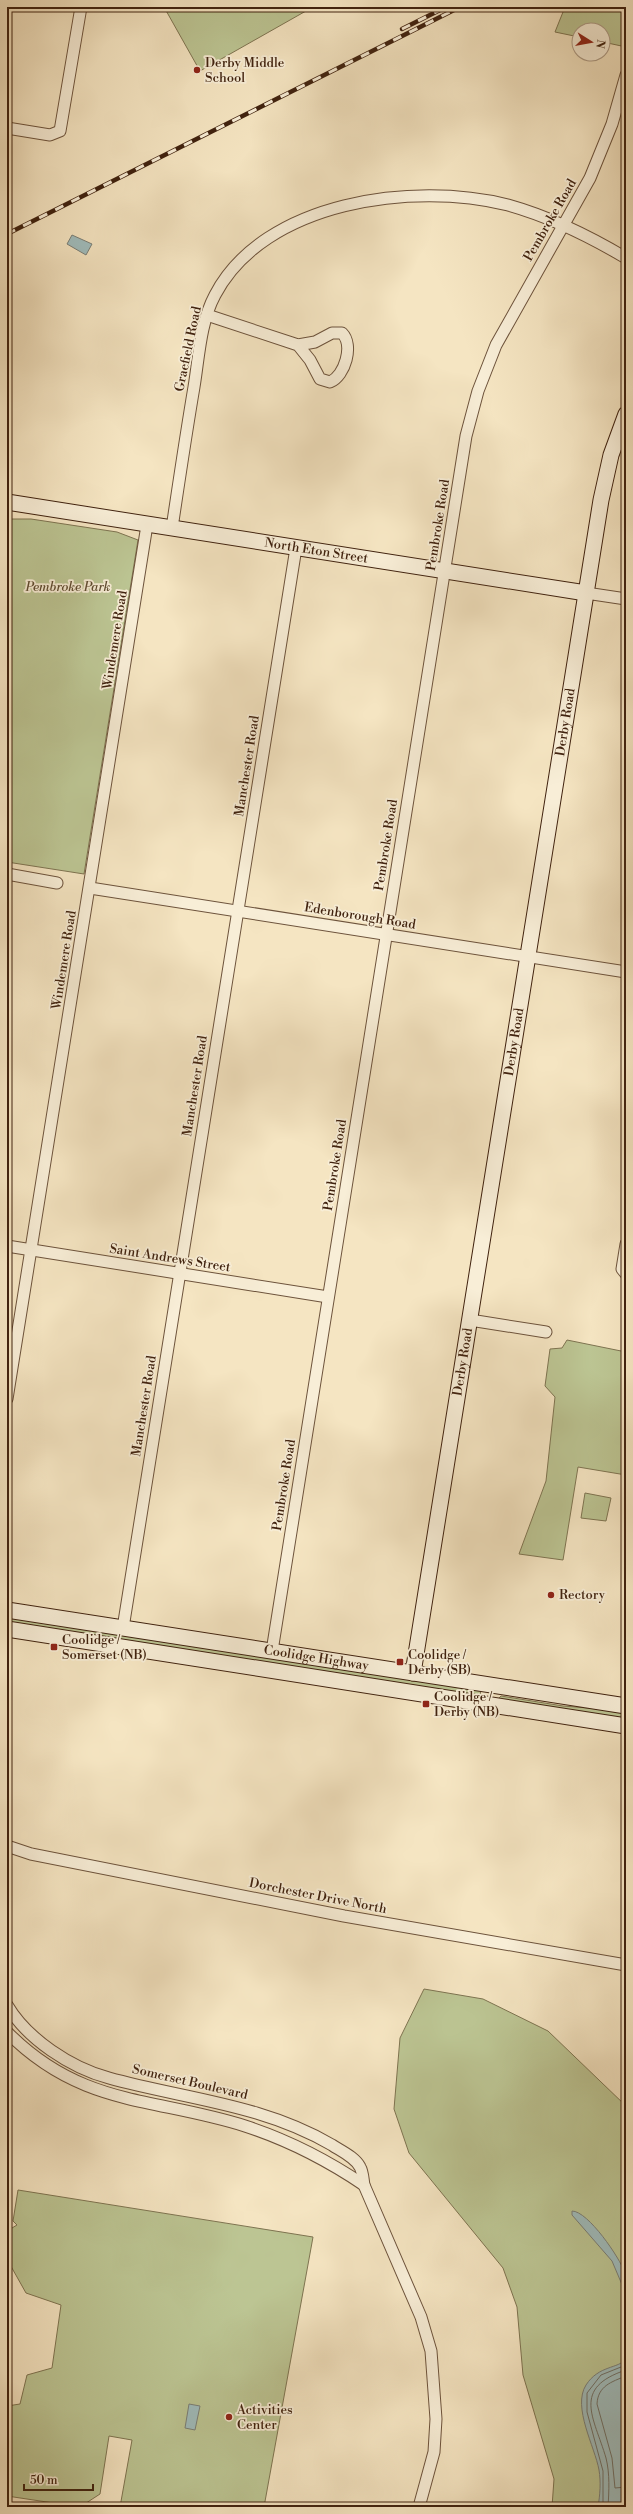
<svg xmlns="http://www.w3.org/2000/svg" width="633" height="2514" font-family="'Libre Bodoni',serif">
	<rect width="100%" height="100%" fill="#f5e5c2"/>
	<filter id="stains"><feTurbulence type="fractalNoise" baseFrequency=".005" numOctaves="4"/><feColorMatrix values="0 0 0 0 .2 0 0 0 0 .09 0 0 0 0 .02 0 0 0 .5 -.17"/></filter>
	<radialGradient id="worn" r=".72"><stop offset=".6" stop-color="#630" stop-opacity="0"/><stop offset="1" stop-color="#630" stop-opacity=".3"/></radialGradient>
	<g fill="#bcc593" stroke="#7e7451">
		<path d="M164 7H313L200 71Z"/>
		<path d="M565 7H626V47L603 42V30H579V37L555 32Z"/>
		<path d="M9 519H31L117 532 138 540 84 874 7 862Z"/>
		<path d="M567 1340 626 1352V1475L578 1467 563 1560 519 1554 546 1481 555 1397 545 1386 550 1349 562 1348Z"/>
		<path d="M585 1493 611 1498 606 1521 581 1518Z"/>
		<path d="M7 1615 481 1689 480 1696 7 1624Z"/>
		<path d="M501 1696 563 1706 626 1711V1720L498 1699Z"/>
		<path d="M424 1989 483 1999 548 2031 626 2106V2507H552L554 2479 523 2375 517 2307 503 2268 409 2153 394 2109 400 2038Z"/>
		<path d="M18 2190 313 2237 264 2507H120L132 2440 109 2436 100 2494 80 2507 7 2496V2406L20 2404 27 2375 52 2368 61 2305 26 2293 8 2261 7 2231 17 2225 13 2221Z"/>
	</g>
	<g fill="#a0bdbd" stroke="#7a7f77">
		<path d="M72 235 92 244 86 255 67 244Z"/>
		<path d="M572 2211C588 2211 620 2258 625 2273 627 2279 626 2288 626 2294L612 2261 572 2215Z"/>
		<path d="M626 2359V2501L620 2507H598C600 2495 601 2482 599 2470 595 2447 572 2407 586 2385 599 2365 618 2369 626 2359Z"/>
		<path d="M189 2404 200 2406 195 2430 185 2428Z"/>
	</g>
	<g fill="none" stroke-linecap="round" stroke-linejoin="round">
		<g stroke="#707066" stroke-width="1">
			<path d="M626 2376C611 2382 598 2386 597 2404L612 2458 615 2488 626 2487"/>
			<path d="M603 2507V2471L587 2412V2393L601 2375 626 2365"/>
			<path d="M608 2507C609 2491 610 2474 606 2458 594 2417 571 2388 626 2370"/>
		</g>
		<defs>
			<g id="street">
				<path d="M7 128 50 135 60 131 81 7"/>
				<path d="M207 315 298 345 315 342 332 333H342C354 345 345 376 330 382L320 379 310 360 298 345"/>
				<path d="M172 528C179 481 186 434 194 387 199 357 200 323 215 295 264 201 414 181 508 205 551 217 589 236 626 258"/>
				<path d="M586 593 626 599"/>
				<path d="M7 874 57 883"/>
				<path d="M90 888 626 972"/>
				<path d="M626 1244 622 1269 626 1274"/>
				<path d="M7 1246 328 1297"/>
				<path d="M470 1320 546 1332"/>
				<path d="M7 1399 147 525"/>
				<path d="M123 1628 296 548"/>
				<path d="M272 1651 466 436 478 391 496 345 590 178 612 124 626 75"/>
				<path d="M7 1846 31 1854 344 1916 626 1965"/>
				<path d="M7 2005C27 2039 71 2068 109 2078 185 2099 262 2104 332 2145 341 2151 355 2157 360 2167 363 2172 363 2180 364 2185L421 2317 431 2351 436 2419 434 2452 419 2507"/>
				<path d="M7 2032C81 2107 153 2097 245 2126 288 2140 327 2160 364 2185"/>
			</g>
			<g id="secondary">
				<path id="s1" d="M7 502 586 593"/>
				<path id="s2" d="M7 1610 626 1706"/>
				<path d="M7 1629 626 1726"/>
				<path id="s3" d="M413 1673 601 500 611 455 626 414"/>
			</g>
		</defs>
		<use href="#street" stroke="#6d533c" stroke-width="13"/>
		<use href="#secondary" stroke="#40220f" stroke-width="17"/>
		<use href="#street" stroke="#f8eed7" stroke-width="11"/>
		<use href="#secondary" stroke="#f8eed7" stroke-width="15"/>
		<defs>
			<g id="rail">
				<path d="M402 29 446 7"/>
				<path d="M7 234 460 7"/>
			</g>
		</defs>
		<use href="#rail" stroke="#40220f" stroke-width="4.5"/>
		<use href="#rail" stroke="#f8eed7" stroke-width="3" stroke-dasharray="9" stroke-linecap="butt"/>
	</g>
	<g fill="#8f2418" stroke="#f8eed7" stroke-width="1.5">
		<circle cx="197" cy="70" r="4"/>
		<circle cx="551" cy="1595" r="4"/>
		<rect x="50" y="1643" width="8" height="8" rx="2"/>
		<rect x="396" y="1658" width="8" height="8" rx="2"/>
		<rect x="422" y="1700" width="8" height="8" rx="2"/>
		<circle cx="229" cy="2417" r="4"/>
	</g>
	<g text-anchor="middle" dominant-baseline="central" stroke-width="3.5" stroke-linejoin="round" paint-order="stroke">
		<g font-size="13" fill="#40220f" stroke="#f8eed7" text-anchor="start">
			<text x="205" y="63">Derby Middle<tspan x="205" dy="15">School</tspan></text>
			<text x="559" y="1595">Rectory</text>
			<text x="62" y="1640">Coolidge /<tspan x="62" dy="15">Somerset (NB)</tspan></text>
			<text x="408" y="1655">Coolidge /<tspan x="408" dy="15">Derby (SB)</tspan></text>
			<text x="434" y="1697">Coolidge /<tspan x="434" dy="15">Derby (NB)</tspan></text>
			<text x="237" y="2410">Activities<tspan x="237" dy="15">Center</tspan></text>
		</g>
		<g font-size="13" fill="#40220f" stroke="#f8eed7">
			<text transform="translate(550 220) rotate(-60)">Pembroke Road</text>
			<text transform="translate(188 349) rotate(-78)">Graefield Road</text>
			<text transform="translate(438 525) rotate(-81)">Pembroke Road</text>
			<text stroke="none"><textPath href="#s1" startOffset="313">North Eton Street</textPath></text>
			<text transform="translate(115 640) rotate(-81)">Windemere Road</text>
			<text stroke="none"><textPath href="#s3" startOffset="963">Derby Road</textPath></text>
			<text transform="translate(247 766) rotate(-81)">Manchester Road</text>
			<text transform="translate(386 845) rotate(-81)">Pembroke Road</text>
			<text transform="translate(360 916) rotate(9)">Edenborough Road</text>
			<text transform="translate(64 960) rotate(-81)">Windemere Road</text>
			<text stroke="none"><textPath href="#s3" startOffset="639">Derby Road</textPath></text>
			<text transform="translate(195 1086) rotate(-81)">Manchester Road</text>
			<text transform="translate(335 1165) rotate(-81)">Pembroke Road</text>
			<text transform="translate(170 1258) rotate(9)">Saint Andrews Street</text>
			<text stroke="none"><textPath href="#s3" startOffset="315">Derby Road</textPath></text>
			<text transform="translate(144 1406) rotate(-81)">Manchester Road</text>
			<text transform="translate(284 1485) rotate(-81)">Pembroke Road</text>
			<text stroke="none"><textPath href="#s2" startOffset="313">Coolidge Highway</textPath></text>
			<text transform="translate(318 1896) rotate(11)">Dorchester Drive North</text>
			<text transform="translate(190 2082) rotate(13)">Somerset Boulevard</text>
		</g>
		<g font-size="13" font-style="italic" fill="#5f4b30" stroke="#f8eed7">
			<text x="68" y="587">Pembroke Park</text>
		</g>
	</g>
	<rect width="633" height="2514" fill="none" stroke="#f5e5c2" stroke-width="24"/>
	<rect x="8" y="8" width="617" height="2498" fill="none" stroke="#40220f" stroke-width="2"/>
	<rect x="12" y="12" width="609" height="2490" fill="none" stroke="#40220f"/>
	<g transform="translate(591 42) rotate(101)"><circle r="19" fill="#f8eed7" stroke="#ae9c87"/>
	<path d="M0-3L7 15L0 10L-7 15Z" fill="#8f2418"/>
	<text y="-6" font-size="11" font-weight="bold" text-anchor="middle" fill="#40220f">N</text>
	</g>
	<path d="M24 2484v6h69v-6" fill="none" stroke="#40220f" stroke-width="2"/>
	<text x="30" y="2484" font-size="12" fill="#40220f" stroke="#f8eed7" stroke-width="3" paint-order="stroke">50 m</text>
	<rect width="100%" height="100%" filter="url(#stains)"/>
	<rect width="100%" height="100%" fill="url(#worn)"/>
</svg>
